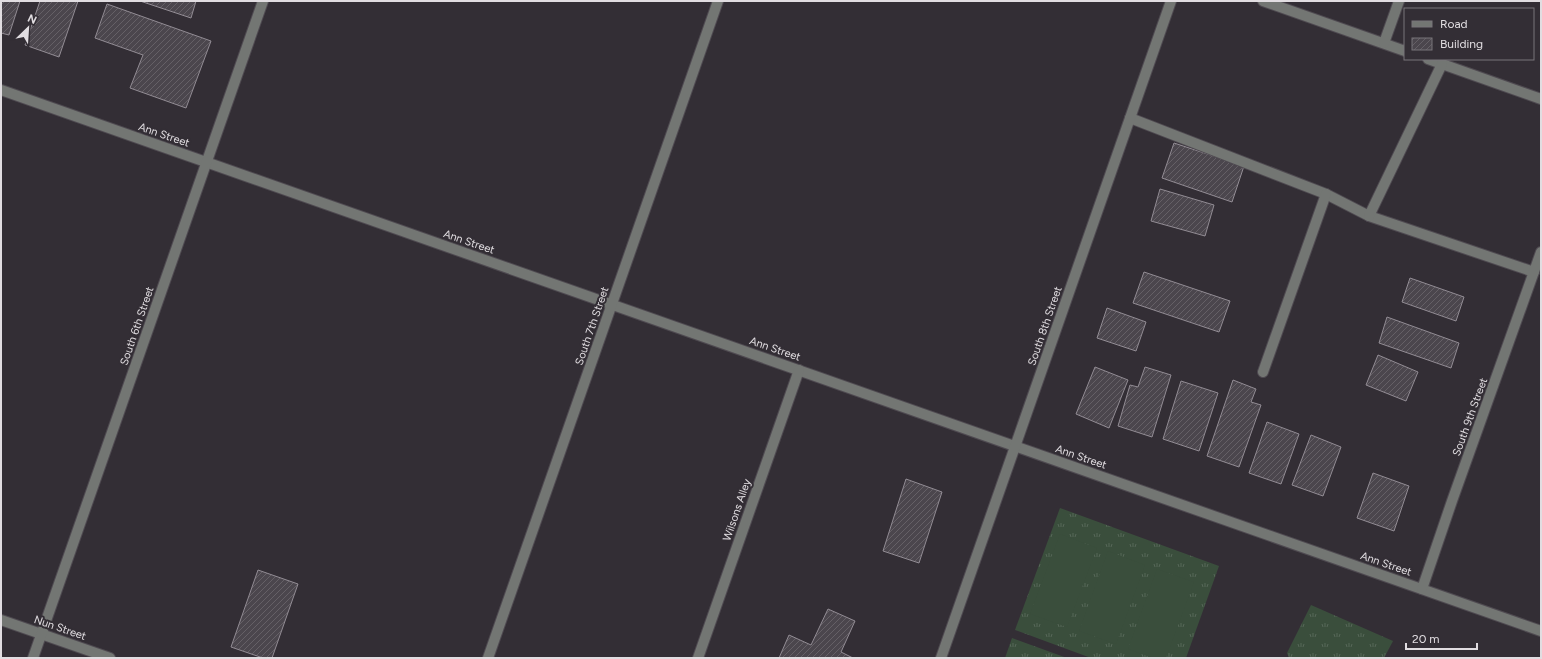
<svg xmlns="http://www.w3.org/2000/svg" width="1542" height="659" font-family="Figtree,sans-serif">
	<defs>
		<pattern id="grass-tufts" width="24" height="20" patternUnits="userSpaceOnUse"><rect width="24" height="20" fill="#3a4e3c"/><path d="M3 7l-1-3M5 7V3M7 7l1-3M15 17l-1-3M17 17v-4M19 17l1-3" fill="none" stroke="#566758"/></pattern>
		<pattern id="building-hatch" width="6" height="6" patternUnits="userSpaceOnUse"><rect width="6" height="6" fill="#4b464d"/><path d="M-1 1l2-2M0 6l6-6M5 7l2-2" fill="none" stroke="#656066"/></pattern>
	</defs>
	<rect width="100%" height="100%" fill="#332e35"/>
	<g fill="url(#grass-tufts)">
		<path d="M1060 508 1219 566 1186 658H1091L1015 630Z"/>
		<path d="M1311 605 1393 641 1384 658H1289L1287 653Z"/>
		<path d="M1012 638 1067 658H1005Z"/>
	</g>
	<g fill="#3a4e3c">
		<path d="M1060 534 1097 548 1067 627 1030 614Z"/>
		<path d="M1108 551 1145 565 1116 644 1079 631Z"/>
		<path d="M1157 569 1194 582 1166 658H1153L1128 649Z"/>
	</g>
	<g fill="url(#building-hatch)" stroke="#928c94">
		<path d="M1 1H20L9 35 1 33Z"/>
		<path d="M40 1H78L59 57 25 45Z"/>
		<path d="M140 1H196L191 18Z"/>
		<path d="M107 4 211 41 186 108 130 88 143 55 95 38Z"/>
		<path d="M1174 143 1244 166 1232 202 1162 178Z"/>
		<path d="M1160 189 1214 205 1205 236 1151 221Z"/>
		<path d="M1144 272 1230 301 1219 332 1133 303Z"/>
		<path d="M1410 278 1464 297 1456 321 1402 302Z"/>
		<path d="M1107 308 1146 322 1136 351 1097 338Z"/>
		<path d="M1387 317 1459 343 1451 368 1379 343Z"/>
		<path d="M1378 355 1418 372 1406 401 1366 385Z"/>
		<path d="M1095 367 1128 380 1109 428 1076 414Z"/>
		<path d="M1145 367 1171 375 1152 437 1118 426 1130 385 1138 387Z"/>
		<path d="M1233 380 1256 389 1251 402 1261 405 1239 467 1207 456Z"/>
		<path d="M1181 381 1218 393 1199 451 1163 439Z"/>
		<path d="M1267 422 1299 434 1281 484 1249 473Z"/>
		<path d="M1311 435 1341 447 1323 496 1292 485Z"/>
		<path d="M1373 473 1409 486 1394 531 1357 518Z"/>
		<path d="M906 479 942 492 919 563 883 551Z"/>
		<path d="M258 570 298 584 272 658H263L231 647Z"/>
		<path d="M828 609 855 621 841 652 853 658H779L789 635 811 645Z"/>
	</g>
	<g fill="none" stroke-linecap="round" stroke-linejoin="round">
		<defs>
			<g id="minor">
				<path d="M1263 1 1405 51"/>
				<path d="M1384 43 1399 1"/>
				<path d="M1428 59 1541 99"/>
				<path d="M1 90 1541 631"/>
				<path d="M1130 118 1326 194 1369 216 1534 272"/>
				<path d="M1369 216 1442 64"/>
				<path d="M1263 372 1326 194"/>
				<path d="M1422 589 1452 501 1541 252"/>
				<path d="M1 620 110 658"/>
				<path d="M33 658 263 1"/>
				<path d="M488 658 718 1"/>
				<path d="M698 658 799 370"/>
				<path d="M941 658 1171 1"/>
			</g>
		</defs>
		<use href="#minor" stroke="#4f4a51" stroke-width="12"/>
		<use href="#minor" stroke="#737673" stroke-width="10"/>
	</g>
	<g text-anchor="middle" dominant-baseline="central" stroke-width="4" stroke-linejoin="round" paint-order="stroke">
		<g font-size="11" fill="#e1dde1" stroke="#332e35">
			<text transform="translate(164 135) rotate(19)">Ann Street</text>
			<text transform="translate(469 242) rotate(19)">Ann Street</text>
			<text transform="translate(137 326) rotate(-71)">South 6th Street</text>
			<text transform="translate(592 326) rotate(-71)">South 7th Street</text>
			<text transform="translate(1045 326) rotate(-71)">South 8th Street</text>
			<text transform="translate(775 349) rotate(19)">Ann Street</text>
			<text transform="translate(1470 417) rotate(-70)">South 9th Street</text>
			<text transform="translate(1081 457) rotate(19)">Ann Street</text>
			<text transform="translate(737 510) rotate(-71)">Wilsons Alley</text>
			<text transform="translate(1386 564) rotate(19)">Ann Street</text>
			<text transform="translate(60 628) rotate(19)">Nun Street</text>
		</g>
	</g>
	<rect width="1542" height="659" fill="none" stroke="#e1dde1" stroke-width="4"/>
	<rect x="1404" y="8" width="130" height="52" fill="#332e35" stroke="#79747a"/>
	<rect x="1412" y="21" width="20" height="6" fill="#737673" stroke="#79747a"/>
	<text x="1440" y="28" font-size="12" fill="#e1dde1">Road</text>
	<rect x="1412" y="38" width="20" height="12" fill="url(#building-hatch)" stroke="#79747a"/>
	<text x="1440" y="48" font-size="12" fill="#e1dde1">Building</text>
	<g transform="translate(28 28) rotate(25)" stroke="#332e35" stroke-width="3" paint-order="stroke">
	<path d="M0-3L7 15L0 10L-7 15Z" fill="#e1dde1"/>
	<text y="-6" font-size="11" font-weight="bold" text-anchor="middle" fill="#e1dde1">N</text>
	</g>
	<path d="M1406 643v6h71v-6" fill="none" stroke="#e1dde1" stroke-width="2"/>
	<text x="1412" y="643" font-size="12" fill="#e1dde1" stroke="#332e35" stroke-width="3" paint-order="stroke">20 m</text>
</svg>
